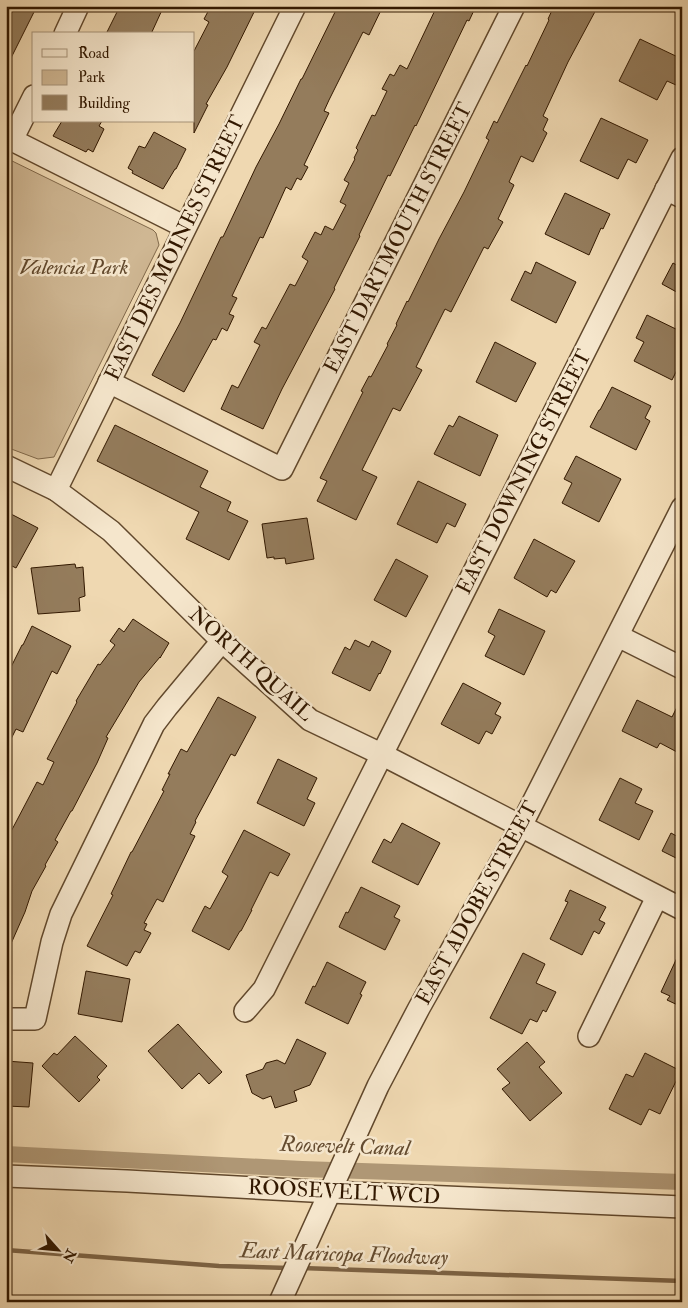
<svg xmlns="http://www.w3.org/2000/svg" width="688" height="1308" font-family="'IM FELL Double Pica',serif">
	<rect width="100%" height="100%" fill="#efd8b1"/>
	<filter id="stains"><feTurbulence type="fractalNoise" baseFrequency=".004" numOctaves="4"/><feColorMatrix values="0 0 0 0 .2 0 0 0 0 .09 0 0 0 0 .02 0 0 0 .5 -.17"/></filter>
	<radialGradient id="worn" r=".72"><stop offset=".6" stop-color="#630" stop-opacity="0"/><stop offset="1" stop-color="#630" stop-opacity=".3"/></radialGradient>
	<path fill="#cfb793" stroke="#80684a" d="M6 158 153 230 156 233 159 245 54 457 38 459 6 447Z"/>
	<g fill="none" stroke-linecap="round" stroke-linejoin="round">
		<g stroke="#7d6446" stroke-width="4.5">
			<path d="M6 1250 219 1266 288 1268"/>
			<path d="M301 1268 682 1281"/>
		</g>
		<path stroke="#af9775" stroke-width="16" d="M6 1154 302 1169 682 1182"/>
	</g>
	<g fill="#947c5c" stroke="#321800">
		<path d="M6 6H37L6 68Z"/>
		<path d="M120 6H156L162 10 151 34H106Z"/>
		<path d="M211 6H257L227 67 206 104 208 105 194 133V51L209 22 204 19Z"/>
		<path d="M338 6H383L369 35 363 32 329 100 324 111 329 113 304 165 308 167 301 180 297 178 291 190 286 187 263 238 260 237 232 296 237 298 229 314 234 316 227 331 222 328 216 340 213 339 184 392 152 375 180 323 221 237H223L256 167 279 124 301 79H302Z"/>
		<path d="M437 6H476L469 21 467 20 416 126 415 125 390 176 388 175 359 235 360 236 334 288 335 289 282 389 263 429 221 409 232 385 238 388 260 345 254 342 262 327 266 329 290 284 295 286 308 261 302 257 315 232 321 235 325 226 333 230 346 205 340 202 349 183 344 180 355 159 354 158 358 150 356 148 372 115 375 116 387 91 382 89 390 74 394 76 400 65 407 69Z"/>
		<path d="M554 6H598L568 62 543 116 548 119 543 130 547 133 533 162 521 156 509 182 514 185 498 219 503 222 488 249 484 247 451 312 445 309 416 367 422 370 400 411 393 408 362 470 377 477 356 520 317 501 327 481 320 478 363 392 361 391 369 376 371 377 388 345 387 344 397 325 396 324 407 301 408 302 439 239 464 192 489 140 486 138 494 121 497 123 526 65 527 66 549 20 548 19Z"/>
		<path d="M640 39 682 59V72L676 85 667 81 657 100 619 81Z"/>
		<path d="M601 118 648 140 636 163 628 159 618 179 580 161Z"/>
		<path d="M62 121H102L99 126 104 129 93 152 88 149 86 152 53 136Z"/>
		<path d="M154 132 186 149 176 169H175L163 189 132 173 133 171 128 168 139 146 145 148Z"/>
		<path d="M565 193 610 214 603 229 601 228 589 255 545 234Z"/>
		<path d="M536 262 576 282 556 323 511 300 525 271 531 274Z"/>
		<path d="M673 263 682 268V295L662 284Z"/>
		<path d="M647 315 682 332V360L672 380 634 361 644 342 636 338Z"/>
		<path d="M495 342 536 363 516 402 476 382Z"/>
		<path d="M612 387 651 406 645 418 650 421 636 450 590 427 599 410H600Z"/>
		<path d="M459 416 498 435 480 476 434 454 449 425 453 427Z"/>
		<path d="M115 425 208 471 200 487 231 502 227 511 248 521 229 560 186 539 199 512 97 461Z"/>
		<path d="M576 456 621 479 599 522 562 503 572 483 564 479Z"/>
		<path d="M418 481 466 504 455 527 447 523 437 543 397 524Z"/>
		<path d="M11 514 38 528 16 568 6 563V523Z"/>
		<path d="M307 518 314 559 286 564 285 558 274 559V557L267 558 262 524Z"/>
		<path d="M534 539 575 561 556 593 551 590 547 597 514 578Z"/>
		<path d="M396 559 428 576 406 617 374 600Z"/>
		<path d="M75 564 76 568 83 567 85 596 79 598 80 611 38 614 31 568Z"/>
		<path d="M499 609 545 631 524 675 485 656 495 636 488 632Z"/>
		<path d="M133 619 169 643 160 658V657L139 682 106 737 108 738 97 763 72 811H71L55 840 58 842 45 865 46 866 32 891 25 912 6 955V841L37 782 43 785 54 762 47 759 77 702 76 701 98 664 100 665 115 645 110 641 119 628 124 632Z"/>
		<path d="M32 626 71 646 57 674 52 671 23 732 16 729 6 749V677L22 645H23Z"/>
		<path d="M355 640 369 647 372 641 391 651 380 674 379 673 370 691 332 673 345 647 350 650Z"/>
		<path d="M463 683 501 703 495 714 501 717 492 734 486 731 479 744 441 724Z"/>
		<path d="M218 697 256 717 235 756 231 754 195 821 196 822 190 834 195 836 163 902 157 899 144 923 147 924 144 930 151 933 140 953 135 951 127 966 87 946 113 895 111 894 131 852H132L164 791 162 790 170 774H168L181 749 187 752Z"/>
		<path d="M682 697V742L677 752 660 743 657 748 622 731 637 700 672 717Z"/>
		<path d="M278 759 317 778 307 799 315 803 304 826 257 803Z"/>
		<path d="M620 778 642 789 635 803 653 811 639 840 599 820Z"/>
		<path d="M402 823 440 843 418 885 372 862 384 839 391 843Z"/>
		<path d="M244 830 290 854 278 876 270 872 251 910H252L241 931H240L229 950 192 931 205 906 210 909 228 876 222 872Z"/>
		<path d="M671 833 682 839V861L662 851Z"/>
		<path d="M361 887 400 906 394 917 400 920 385 950 339 927 346 912 348 913Z"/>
		<path d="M570 890 606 907 599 920 605 923 599 934 594 931 582 955 550 939 568 902 565 901Z"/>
		<path d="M682 947V1007L667 1000 670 996 661 992Z"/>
		<path d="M523 953 545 964 536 983 556 992 546 1012 543 1010 537 1022 530 1019 522 1034 490 1018Z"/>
		<path d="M327 962 366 982 360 994 362 995 348 1024 305 1003 313 986 315 987Z"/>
		<path d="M86 971 130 979 122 1022 78 1014Z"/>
		<path d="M178 1024 222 1072 209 1084 199 1073 182 1089 148 1051Z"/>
		<path d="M75 1036 107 1066 97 1077 100 1080 79 1102 42 1066 54 1053 57 1055Z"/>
		<path d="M297 1039 326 1053 310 1085 294 1091 297 1101 275 1108 271 1096 263 1099 252 1093 246 1075 263 1069 266 1063 277 1060 285 1064Z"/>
		<path d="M527 1042 545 1062 539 1067 562 1093 530 1121 502 1089 510 1083 497 1069Z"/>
		<path d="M645 1053 681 1071 660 1114 649 1109 641 1125 609 1109 626 1074 633 1077Z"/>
		<path d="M6 1061 33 1063 29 1107 6 1106Z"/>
	</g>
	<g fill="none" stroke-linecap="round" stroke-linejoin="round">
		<defs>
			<g id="minor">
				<path d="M65 34 78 6"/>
				<path d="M34 96 12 140 185 227"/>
				<path d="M666 189 682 197"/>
				<path d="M109 382 282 469 514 6"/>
				<path d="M6 466 56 490 111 531 222 641 310 720 381 754 682 909"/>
				<path d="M56 490 295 6"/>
				<path d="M618 636 682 668"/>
				<path d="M245 1011 264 989 682 158"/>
				<path d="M6 1019H35L52 942 61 914 154 724 167 707 222 641"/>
				<path d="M589 1036 657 897"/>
				<path d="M6 1176 127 1181 330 1192 682 1207"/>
				<path d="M280 1302 378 1086 419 1008 521 826 682 508"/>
			</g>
		</defs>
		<use href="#minor" stroke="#61482c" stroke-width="24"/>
		<use href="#minor" stroke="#f5e6cc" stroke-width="21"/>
	</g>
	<g text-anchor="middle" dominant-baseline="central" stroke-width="5" stroke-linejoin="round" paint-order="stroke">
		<g font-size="21" fill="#321800" stroke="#f5e6cc">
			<text transform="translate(398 238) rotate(-63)">EAST DARTMOUTH STREET</text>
			<text transform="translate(175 248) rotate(-64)">EAST DES MOINES STREET</text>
			<text transform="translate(524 472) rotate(-63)">EAST DOWNING STREET</text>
			<text transform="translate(251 664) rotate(42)">NORTH QUAIL</text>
			<text transform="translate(477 903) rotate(-61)">EAST ADOBE STREET</text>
			<text transform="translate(344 1192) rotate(3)">ROOSEVELT WCD</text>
		</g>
		<g font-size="21" font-style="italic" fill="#61482c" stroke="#f5e6cc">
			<text x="74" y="267">Valencia Park</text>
		</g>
		<g font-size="22" font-style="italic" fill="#644b2f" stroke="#f5e6cc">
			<text transform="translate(345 1146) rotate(2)">Roosevelt Canal</text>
			<text transform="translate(344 1254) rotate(2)">East Maricopa Floodway</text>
		</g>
	</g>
	<rect width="688" height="1308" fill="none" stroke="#efd8b1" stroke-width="25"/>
	<rect x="8" y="8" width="673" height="1293" fill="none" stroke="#321800" stroke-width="2.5"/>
	<rect x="12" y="12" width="663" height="1283" fill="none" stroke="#321800"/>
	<rect x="32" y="32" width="162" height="90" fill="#f5e6cc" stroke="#a7947a"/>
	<rect x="42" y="49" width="25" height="8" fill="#f5e6cc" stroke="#a7947a"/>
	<text x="78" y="58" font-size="15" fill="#321800">Road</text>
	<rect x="42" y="70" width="25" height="15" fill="#cfb793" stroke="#a7947a"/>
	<text x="78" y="82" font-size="15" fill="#321800">Park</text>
	<rect x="42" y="95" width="25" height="15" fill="#947c5c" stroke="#a7947a"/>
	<text x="78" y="108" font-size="15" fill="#321800">Building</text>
	<g transform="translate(58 1250) rotate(117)" stroke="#f5e6cc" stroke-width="4" paint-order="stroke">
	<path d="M0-4L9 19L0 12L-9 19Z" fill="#321800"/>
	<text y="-8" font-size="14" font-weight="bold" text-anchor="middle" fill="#321800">N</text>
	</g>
	<rect width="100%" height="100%" filter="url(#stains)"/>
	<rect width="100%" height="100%" fill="url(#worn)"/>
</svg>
